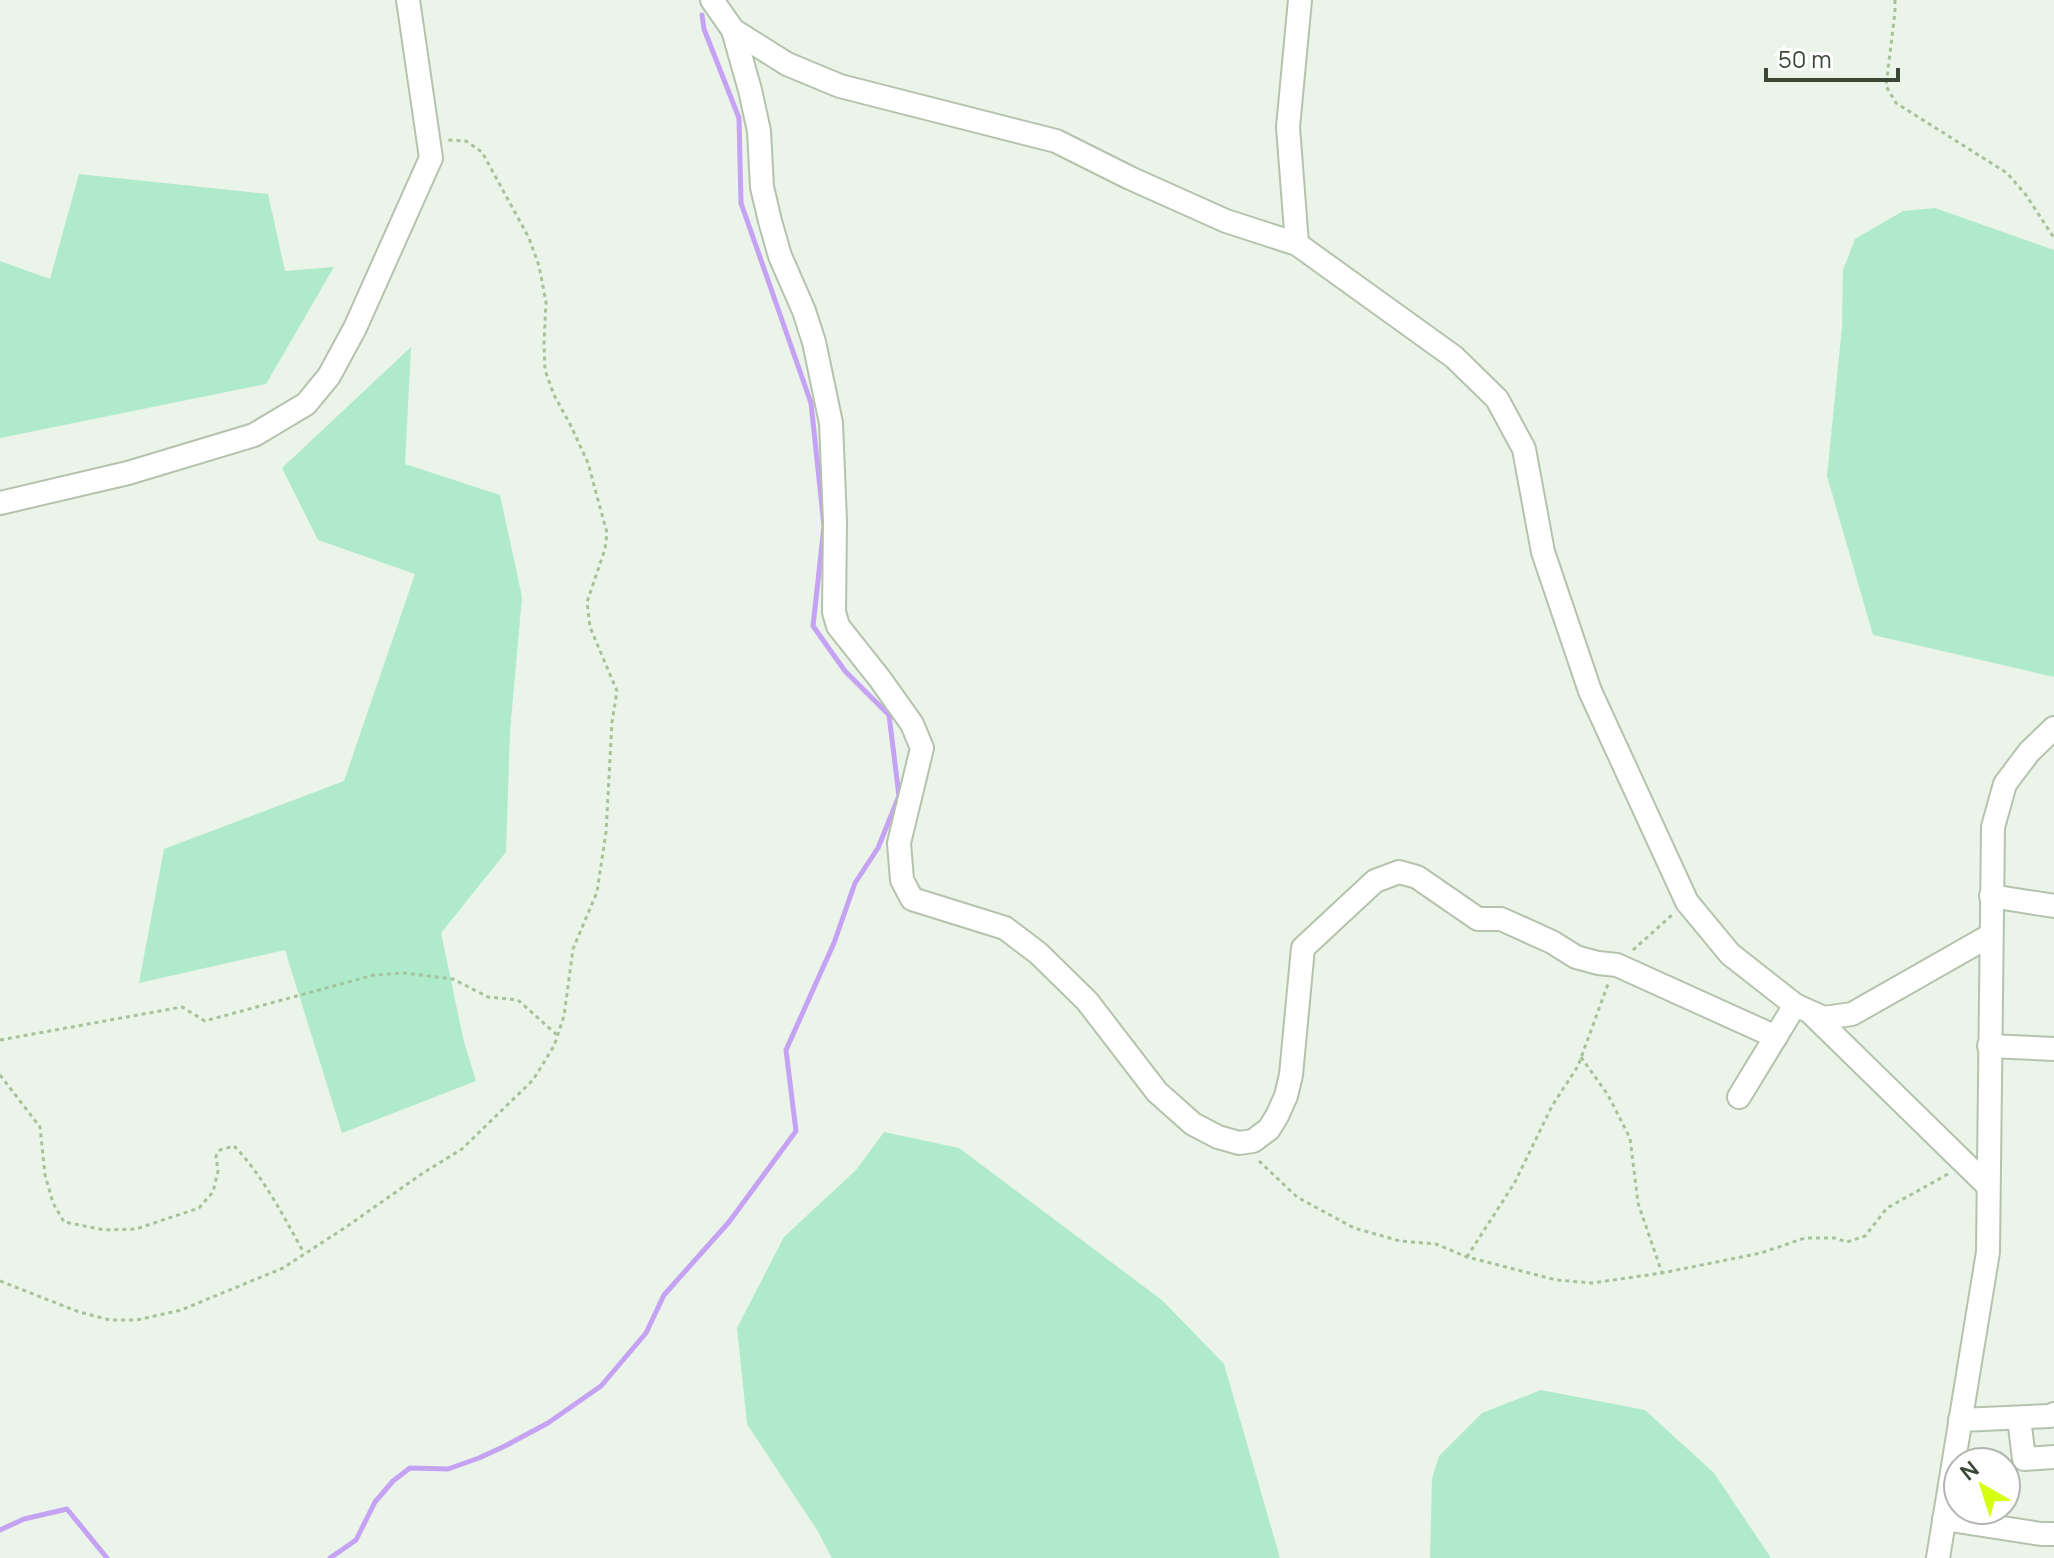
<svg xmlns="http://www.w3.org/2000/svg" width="2054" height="1558" font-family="Manrope,sans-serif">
	<rect width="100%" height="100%" fill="#ebf4e8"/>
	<g fill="#afeacb">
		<path d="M79 174 268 194 285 271 334 267 266 384 0 438V261L50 279Z"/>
		<path d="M1935 208 2054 250V677L1873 635 1827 476 1842 327 1843 270 1855 239 1903 211Z"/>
		<path d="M411 347 405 464 500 495 522 597 510 731 506 852 441 933 464 1042 476 1081 342 1133 285 950 139 983 164 849 344 781 415 574 318 540 282 468Z"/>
		<path d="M884 1132 959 1148 1163 1301 1224 1364 1280 1558H832L817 1530 747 1424 737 1328 784 1237 856 1170Z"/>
		<path d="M1541 1390 1645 1410 1714 1473 1771 1558H1430L1432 1479 1439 1456 1482 1413Z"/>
	</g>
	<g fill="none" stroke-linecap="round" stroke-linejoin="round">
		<g stroke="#c5a2f3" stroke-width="5">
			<path d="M0 1530 24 1519 67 1509 107 1558"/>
			<path d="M330 1558 356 1540 375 1502 393 1481 410 1468 448 1469 479 1458 505 1446 548 1423 601 1386 646 1333 664 1295 729 1222 796 1131 786 1050 834 943 855 883 878 848 899 796 889 715 845 671 813 626 824 526 811 403 741 203 739 118 704 29 702 15"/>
		</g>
		<defs>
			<g id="minor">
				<path d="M712 0 733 30 787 64 840 86 1056 141 1130 178 1226 221 1297 244 1454 357 1497 399 1524 449 1543 552 1590 691 1687 902 1730 954 1795 1005 1824 1018 1852 1014 1991 935"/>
				<path d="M733 30 750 90 759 131 762 187 770 221 780 256 804 311 814 342 831 423 835 521 834 612 838 626 880 679 912 724 922 748 899 843 902 880 912 899 1005 928 1038 953 1087 1001 1157 1092 1193 1124 1218 1137 1239 1143 1253 1141 1269 1129 1277 1116 1286 1096 1291 1075 1303 948 1375 881 1399 872 1417 877 1478 919H1501L1552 942 1576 957 1598 963 1617 965 1776 1037"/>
				<path d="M1297 244 1288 127 1300 0"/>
				<path d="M0 503 128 473 254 435 306 404 329 376 355 328 431 158 408 0"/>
				<path d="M1991 896 2054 906"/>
				<path d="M1812 1014 1987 1185"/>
				<path d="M1989 1046 2054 1049"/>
				<path d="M1739 1097 1795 1005"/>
				<path d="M2019 1418 2024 1459 2054 1457"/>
				<path d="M1960 1420 2050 1416 2054 1414"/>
				<path d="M1944 1519 2041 1534H2054"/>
				<path d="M1938 1558 1988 1252 1993 827 2005 784 2029 752 2054 728"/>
			</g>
		</defs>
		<use href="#minor" stroke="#b4c3ad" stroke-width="26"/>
		<g stroke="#a7c29a" stroke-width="3" stroke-dasharray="4 4" stroke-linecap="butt">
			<path d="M1895 0V12L1886 86 1896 103 2007 173 2026 195 2054 238"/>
			<path d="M1633 950 1672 915"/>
			<path d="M0 1040 182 1007 205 1021 374 975 404 973 453 979 488 997 518 1000 557 1035"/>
			<path d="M1581 1057 1608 1095 1630 1138 1638 1203 1662 1273"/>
			<path d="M0 1075 40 1127 45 1175 53 1203 64 1222 105 1230 136 1229 199 1208 213 1192 218 1171 216 1156 220 1150 234 1146C262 1174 285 1219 304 1253"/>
			<path d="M1259 1161 1297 1197 1354 1228 1400 1241 1436 1244 1467 1257 1556 1280 1592 1283 1662 1273 1761 1253 1805 1238H1835L1847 1242 1865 1236 1887 1208 1948 1174"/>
			<path d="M1467 1257 1515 1182 1552 1106 1578 1066 1608 984"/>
			<path d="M0 1281 79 1312 110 1320H137L181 1310 283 1268 346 1227 423 1173 462 1149 533 1080 554 1046 564 1016 573 949 597 892 606 832 612 722 617 691 590 627 587 602 605 549 607 533 588 463 570 424 554 395 545 370 544 344 546 302 539 266 529 238 482 152 466 141 448 140"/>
		</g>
		<use href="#minor" stroke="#fff" stroke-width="22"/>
	</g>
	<g transform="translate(1982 1486) rotate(321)"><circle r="38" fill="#ffffff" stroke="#b1b6af" stroke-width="2"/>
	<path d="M0-6L14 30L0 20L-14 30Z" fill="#d5ff14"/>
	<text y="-12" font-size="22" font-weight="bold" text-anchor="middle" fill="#3c4836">N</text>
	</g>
	<path d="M1766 68v12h132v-12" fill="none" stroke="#3c4836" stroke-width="4"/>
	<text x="1778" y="68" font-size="24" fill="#3c4836" stroke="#ffffff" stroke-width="6" paint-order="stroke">50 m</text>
</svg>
